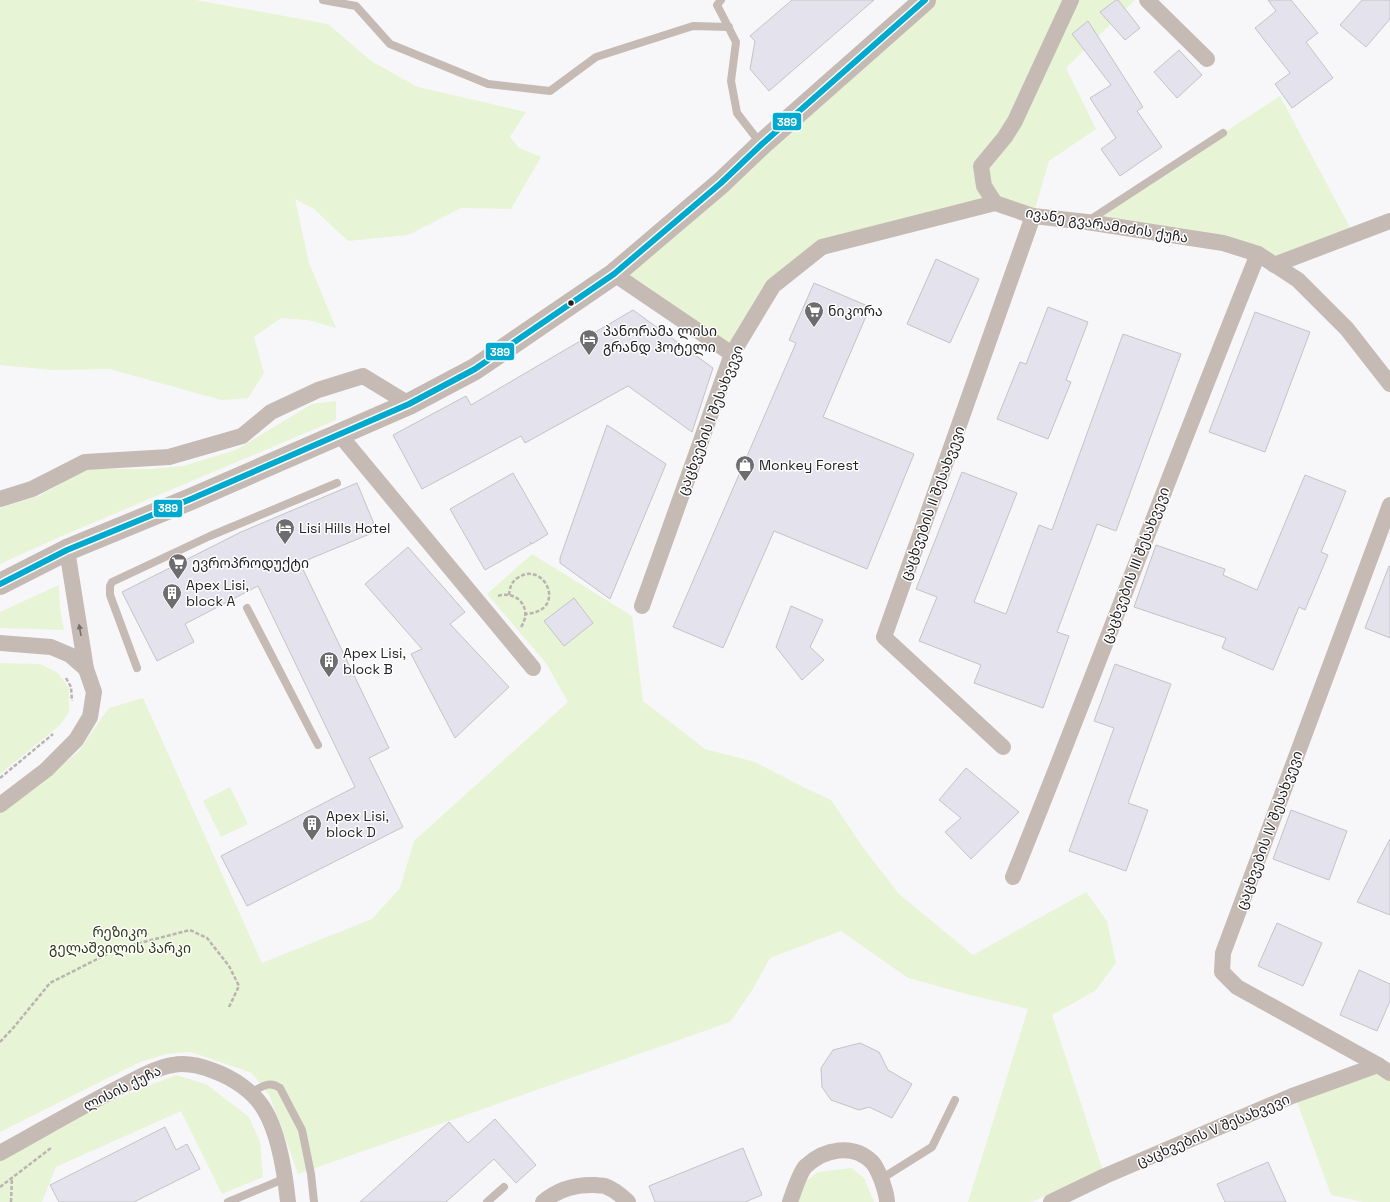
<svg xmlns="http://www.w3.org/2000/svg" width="1390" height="1202" font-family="'Space Grotesk','Noto Sans Georgian',sans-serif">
	<rect width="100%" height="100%" fill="#f7f7fa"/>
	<g fill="#e7f4d5">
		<path d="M0 0H196L328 24 371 61 418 87 526 112 510 137 519 148 541 157 511 209 461 208 408 235 348 241 314 209 295 199 309 263 336 328 308 320 281 318 254 337 264 373 248 398 221 400 110 369 52 370 0 365Z"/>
		<path d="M926 0H1135L1066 68 1096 129 1049 161 1033 216 995 203 822 247 773 286 732 354 614 274Z"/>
		<path d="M1280 96 1354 235 1274 265 1227 235 1087 222Z"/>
		<path d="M336 401V420L57 538 0 564V508L39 496 87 469H150L183 466 236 450 312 404Z"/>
		<path d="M532 554 632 616 643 701 705 749 755 762 805 788 831 800 864 849 899 894 973 955 1086 892 1107 921 1116 963 1095 991 1052 1015 1103 1171 1031 1202H968L1028 1009 974 996 908 978 841 931 770 958 751 992 730 1022 298 1174 280 1123 269 1095 252 1073 191 1052 167 1054 140 1062 0 1132V814L78 752 109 708 143 698 262 963 372 919 400 888 414 841 568 702 546 663 487 594Z"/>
		<path d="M59 585 60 609 64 630 0 628V612Z"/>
		<path d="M0 663 40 664 58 673 69 688V712L60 725 0 774Z"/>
		<path d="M230 787 248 824 221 837 203 801Z"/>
		<path d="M1378 1065 1390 1073V1202H1364L1331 1195 1296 1099Z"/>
		<path d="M176 1075 206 1084 249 1117 260 1142 263 1177 222 1194 181 1111 56 1167 42 1202H0V1159L103 1104Z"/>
		<path d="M851 1168 864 1178 874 1202H798L806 1181 818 1172Z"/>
	</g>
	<g fill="#e3e2ed" stroke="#c4c4c6">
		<path d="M792 0H874L769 91 750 69 755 41 750 36Z"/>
		<path d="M1116 0H1118L1140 28 1125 40 1100 12Z"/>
		<path d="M1268 0H1291L1318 33 1306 42 1333 78 1292 108 1275 84 1290 73 1255 28 1276 11Z"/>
		<path d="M1362 0H1390V19L1366 47 1340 25Z"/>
		<path d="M1088 21 1143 107 1137 111 1162 147 1120 176 1101 149 1116 138 1090 98 1111 85 1072 34Z"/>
		<path d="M1179 50 1202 75 1177 98 1154 72Z"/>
		<path d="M936 259 979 279 950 343 907 324Z"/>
		<path d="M814 283 870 307 823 417 914 454 867 569 774 531 723 648 673 627 796 343 789 340Z"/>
		<path d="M1048 307 1088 322 1066 380 1071 382 1048 439 997 419 1020 362 1026 364Z"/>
		<path d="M633 310 713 368 692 432 628 386 525 443 521 436 422 489 393 435 466 396 471 405Z"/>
		<path d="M1255 312 1310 332 1265 452 1209 432Z"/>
		<path d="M1123 334 1181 354 1116 531 1097 524 1057 632 1069 636 1043 708 974 683 981 665 919 641 937 597 916 589 962 472 1017 493 974 602 1006 614 1039 525 1052 530Z"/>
		<path d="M607 425 666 464 610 599 560 563V558Z"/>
		<path d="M513 473 548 534 532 544 530 542 531 544 485 570 450 509Z"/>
		<path d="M1305 475 1346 491 1321 552 1328 555 1305 610 1299 607 1273 670 1222 648 1226 638 1134 607 1156 545 1225 569 1223 575 1257 590Z"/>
		<path d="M357 483 377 531 300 563 389 748 369 758 403 827 247 906 221 856 355 787 258 586 185 624 194 642 157 661 122 592 241 532Z"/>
		<path d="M408 547 465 612 450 624 509 687 455 738 411 654 422 649 365 584Z"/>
		<path d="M1389 566 1390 567V638L1365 628Z"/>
		<path d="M574 598 593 623 564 646 544 621Z"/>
		<path d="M791 606 823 620 810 647 824 660 802 680 776 647Z"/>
		<path d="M1115 664 1171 684 1128 803 1148 810 1126 871 1069 851 1114 728 1094 721Z"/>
		<path d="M966 768 1019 812 971 859 945 832 961 818 939 800Z"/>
		<path d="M1291 810 1347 831 1329 880 1273 859Z"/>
		<path d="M1390 839V915L1357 902Z"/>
		<path d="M1277 923 1322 943 1303 986 1258 966Z"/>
		<path d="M1359 970 1390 984V1001L1377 1031 1340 1015Z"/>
		<path d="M860 1043 879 1052 888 1070 912 1084 892 1118 869 1107 859 1110 831 1100 822 1087 821 1068 833 1050Z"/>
		<path d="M495 1119 536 1165 516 1183 494 1159 446 1202H360L449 1122 468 1143Z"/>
		<path d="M165 1127 176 1150 187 1144 200 1169 134 1202H59L50 1185Z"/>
		<path d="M743 1148 762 1195 745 1202H655L649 1186Z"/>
		<path d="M1268 1162 1286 1202H1225L1217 1184Z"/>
	</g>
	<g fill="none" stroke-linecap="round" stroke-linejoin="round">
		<g stroke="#bab3b0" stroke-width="2.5" stroke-dasharray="4 2" stroke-linecap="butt">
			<path d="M509 595C510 586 512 581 519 577 545 561 568 611 526 614"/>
			<path d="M498 596C518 590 533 609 521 627"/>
			<path d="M66 678 71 687 72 701"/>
			<path d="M0 778 53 734"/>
			<path d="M0 1042 14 1027 50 983 117 949 190 930 207 938 229 966 239 986 229 1007"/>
			<path d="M0 1187 51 1148"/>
			<path d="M11 1202 12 1178"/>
		</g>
		<g stroke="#c5bab4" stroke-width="8">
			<path d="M323 0 356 6 390 44 488 84 550 91 596 57 693 26 729 27"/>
			<path d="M721 0 717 5 736 42 731 81 737 113 761 144"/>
			<path d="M1088 221 1223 133"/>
			<path d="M247 608 318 745"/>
			<path d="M137 668 110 595V586L112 582 210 536 337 483"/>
			<path d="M250 1093C262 1087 269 1080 280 1088L302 1130 311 1174 314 1202"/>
			<path d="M881 1179 932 1147 955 1100"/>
			<path d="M228 1202 286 1178"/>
			<path d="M487 1202 504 1187"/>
		</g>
		<g stroke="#c5bab4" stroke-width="16">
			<path d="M1071 0 1015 121 1005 137 981 166 984 186 995 203 1033 216 1087 222 1223 243 1258 254 1298 280 1347 329 1390 384"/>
			<path d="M1147 0 1207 59"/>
			<path d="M1274 265 1390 221"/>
			<path d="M614 274 732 354"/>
			<path d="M339 434 533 668"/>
			<path d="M0 499 32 489 85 462 169 457 242 436 271 412 318 390 363 376 409 404"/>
			<path d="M1390 505 1223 953 1222 972 1237 987 1378 1065 1390 1073"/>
			<path d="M642 606 732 354 773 286 822 247 995 203"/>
			<path d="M0 643 51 647 70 655 86 669"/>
			<path d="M1003 747 884 637 1033 216"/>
			<path d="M0 805 46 770 76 740 90 717 94 692 86 669 67 550"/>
			<path d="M1013 877C1097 670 1174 461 1258 254"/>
			<path d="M0 1153C40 1131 79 1108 120 1087 137 1079 154 1068 173 1065 187 1062 201 1066 214 1071 233 1078 253 1091 264 1109 279 1133 285 1174 288 1202"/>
			<path d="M543 1202C558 1189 576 1184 596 1185 598 1186 602 1185 605 1186 613 1189 622 1196 628 1202"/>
			<path d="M790 1202C793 1194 800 1171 806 1166 824 1149 853 1143 872 1162 876 1166 880 1176 882 1181 884 1188 887 1195 887 1202"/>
			<path d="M1051 1202 1105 1176 1292 1096 1378 1065"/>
		</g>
		<path stroke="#c4b9b3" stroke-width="22" d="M0 584 67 550 191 499 409 404 475 369 614 274 721 183 762 144 925 0"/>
		<defs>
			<path id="bus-1" d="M0 584 67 550 191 499 409 404 475 369 614 274 721 183 762 144 925 0"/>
		</defs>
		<use href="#bus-1" stroke="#fff" stroke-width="9"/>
		<use href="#bus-1" stroke="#00a9ce" stroke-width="6"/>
	</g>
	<defs><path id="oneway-solid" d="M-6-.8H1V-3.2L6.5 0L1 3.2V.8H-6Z"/></defs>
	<use fill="#746e6c" href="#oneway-solid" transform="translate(80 630) rotate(-100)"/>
	<defs>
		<symbol id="supermarket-pin" viewBox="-11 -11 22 30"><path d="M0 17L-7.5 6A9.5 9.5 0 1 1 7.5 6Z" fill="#6d6d6f" stroke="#fff"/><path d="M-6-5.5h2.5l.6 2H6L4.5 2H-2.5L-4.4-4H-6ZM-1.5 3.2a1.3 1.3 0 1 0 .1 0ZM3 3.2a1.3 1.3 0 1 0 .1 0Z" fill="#fff"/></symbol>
		<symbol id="hotel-pin" viewBox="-11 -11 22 30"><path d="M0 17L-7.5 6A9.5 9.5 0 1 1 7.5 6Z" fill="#6d6d6f" stroke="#fff"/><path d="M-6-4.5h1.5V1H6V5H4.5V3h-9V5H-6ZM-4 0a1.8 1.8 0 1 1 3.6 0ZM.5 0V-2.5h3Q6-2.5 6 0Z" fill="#fff"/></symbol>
		<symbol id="shop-pin" viewBox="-11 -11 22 30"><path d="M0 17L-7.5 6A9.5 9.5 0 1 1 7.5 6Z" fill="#6d6d6f" stroke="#fff"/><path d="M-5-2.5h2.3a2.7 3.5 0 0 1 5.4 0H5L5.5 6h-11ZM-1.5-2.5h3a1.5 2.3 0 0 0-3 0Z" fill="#fff"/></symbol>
		<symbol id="building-pin" viewBox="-11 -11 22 30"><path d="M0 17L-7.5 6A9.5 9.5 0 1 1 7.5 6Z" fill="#6d6d6f" stroke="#fff"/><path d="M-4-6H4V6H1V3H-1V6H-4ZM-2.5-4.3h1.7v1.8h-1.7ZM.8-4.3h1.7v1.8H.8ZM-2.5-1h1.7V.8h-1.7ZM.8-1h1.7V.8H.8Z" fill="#fff"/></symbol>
	</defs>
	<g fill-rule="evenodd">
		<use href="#supermarket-pin" x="803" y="300" width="22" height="30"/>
		<use href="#hotel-pin" x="578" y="328" width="22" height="30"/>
		<use href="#shop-pin" x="734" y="454" width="22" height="30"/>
		<use href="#hotel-pin" x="274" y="517" width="22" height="30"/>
		<use href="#supermarket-pin" x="167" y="552" width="22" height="30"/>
		<use href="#building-pin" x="161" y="582" width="22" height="30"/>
		<use href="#building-pin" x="318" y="650" width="22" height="30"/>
		<use href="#building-pin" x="301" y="813" width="22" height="30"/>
	</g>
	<circle fill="#222224" stroke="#fff" stroke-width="1.5" cx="571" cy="303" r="3.5"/>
	<g text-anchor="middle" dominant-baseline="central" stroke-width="3" stroke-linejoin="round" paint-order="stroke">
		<g font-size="14" fill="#222224" stroke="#fff">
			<text transform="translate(1107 225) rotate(9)">ივანე გვარამიძის ქუჩა</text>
			<text transform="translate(710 420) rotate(-69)">ცაცხვების I შესახვევი</text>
			<text transform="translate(932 503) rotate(-70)">ცაცხვების II შესახვევი</text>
			<text transform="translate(1135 565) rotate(-69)">ცაცხვების III შესახვევი</text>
			<text transform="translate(1269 830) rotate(-70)">ცაცხვების IV შესახვევი</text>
			<text transform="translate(122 1088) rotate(-26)">ლისის ქუჩა</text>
			<text transform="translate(1213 1130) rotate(-23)">ცაცხვების V შესახვევი</text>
		</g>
		<g font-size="14" fill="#222224" stroke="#fff" text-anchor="start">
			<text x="828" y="311">ნიკორა</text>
			<text x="603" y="331">პანორამა ლისი<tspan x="603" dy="16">გრანდ ჰოტელი</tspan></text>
			<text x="759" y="465">Monkey Forest</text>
			<text x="299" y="528">Lisi Hills Hotel</text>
			<text x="192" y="563">ევროპროდუქტი</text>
			<text x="186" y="585">Apex Lisi,<tspan x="186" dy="16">block A</tspan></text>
			<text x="343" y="653">Apex Lisi,<tspan x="343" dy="16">block B</tspan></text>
			<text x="326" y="816">Apex Lisi,<tspan x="326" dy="16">block D</tspan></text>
		</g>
		<g font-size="14" fill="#2d3916" stroke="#fff">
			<text x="120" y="932">რეზიკო<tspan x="120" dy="16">გელაშვილის პარკი</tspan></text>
		</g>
	</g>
	<g stroke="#fff" stroke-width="1.5">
		<rect x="772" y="112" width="30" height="19" rx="4" fill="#00a9ce"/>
		<rect x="485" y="342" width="30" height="19" rx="4" fill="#00a9ce"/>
		<rect x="153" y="499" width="30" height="19" rx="4" fill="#00a9ce"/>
	</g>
	<g font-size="11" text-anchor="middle" font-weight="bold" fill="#fff">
		<text x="787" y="126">389</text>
		<text x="500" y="356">389</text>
		<text x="168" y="512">389</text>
	</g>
</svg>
